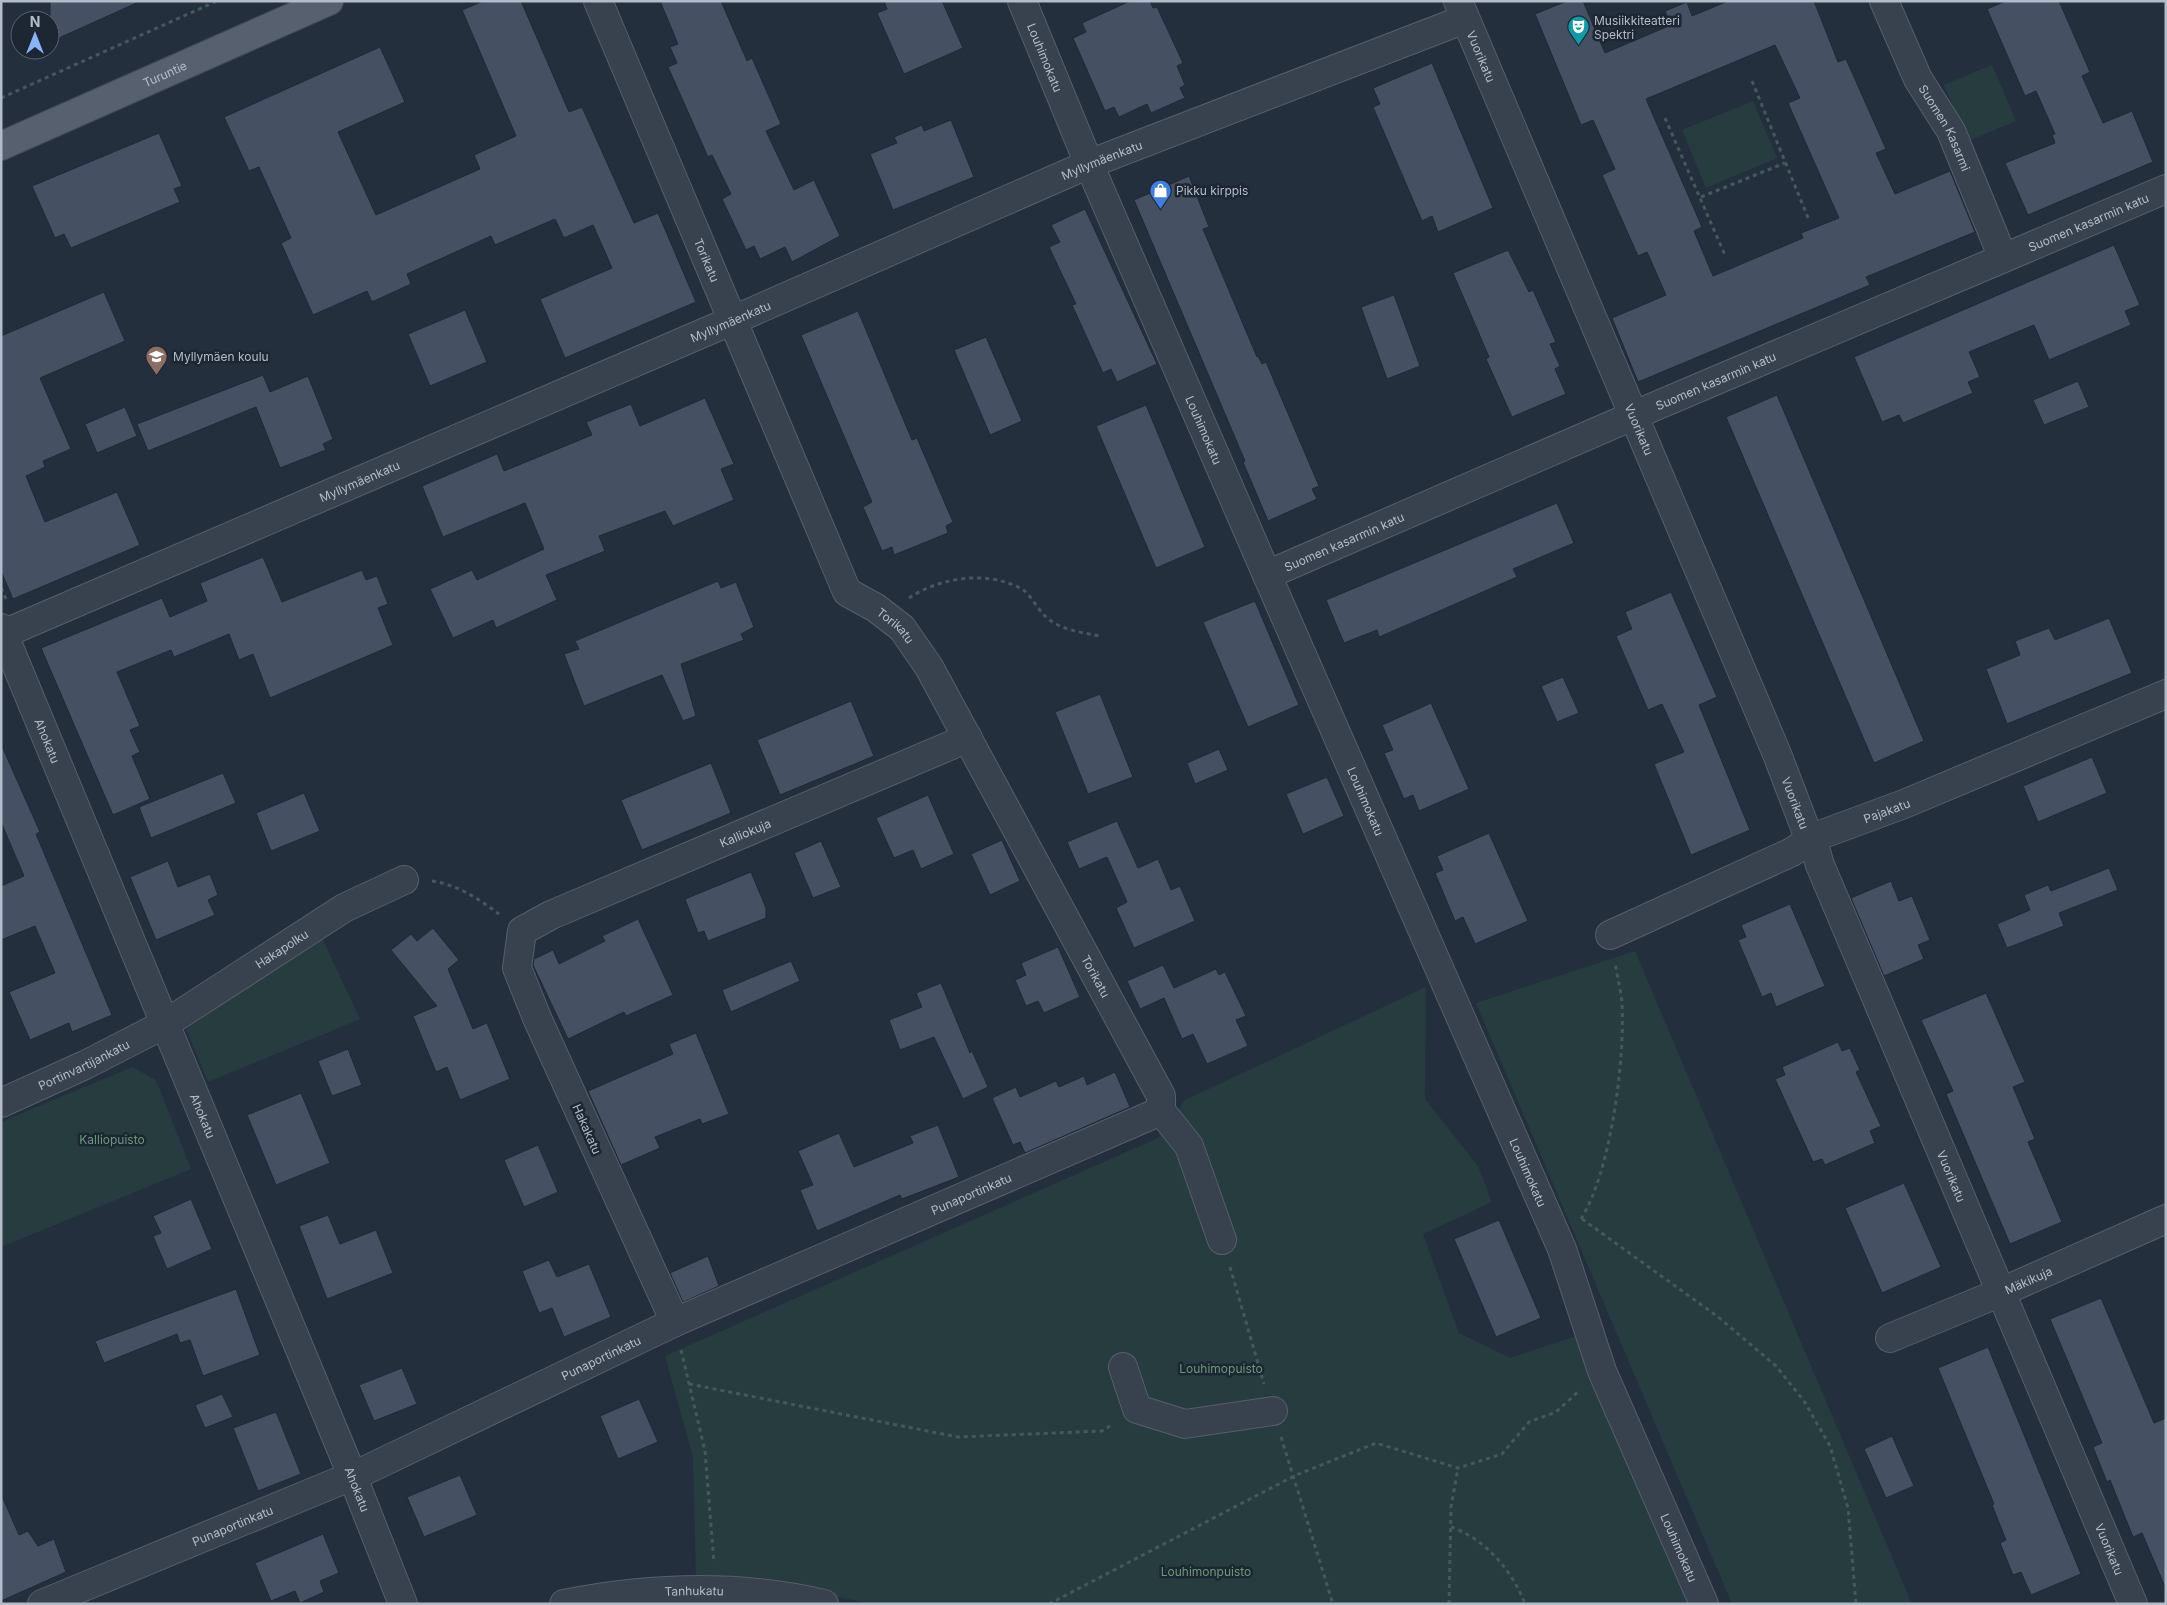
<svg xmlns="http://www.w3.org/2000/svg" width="2167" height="1605" font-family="Inter,sans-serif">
	<rect width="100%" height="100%" fill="#242f3e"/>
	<g fill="#263c3f">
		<path d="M1992 65 2016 121 1968 141 1944 85Z"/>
		<path d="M1753 101 1777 158 1706 188 1682 130Z"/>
		<path d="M322 938 360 1019 208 1082 186 1029Z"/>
		<path d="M1635 951 1912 1604H1732L1476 1003Z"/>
		<path d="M1426 987 1425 1099 1478 1166 1492 1202 1423 1234 1459 1333 1510 1358 1576 1336 1691 1604H873L738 1578 696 1582 693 1457 665 1356 1158 1138 1185 1100Z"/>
		<path d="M132 1067 156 1080 191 1169 1 1247V1122Z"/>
	</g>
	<g fill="#455162" stroke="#1f2835" fill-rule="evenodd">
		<path d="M50 1H141L50 42Z"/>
		<path d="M483 1H521L569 112 582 107 634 223 658 213 696 302 565 358 540 299 612 268 593 225 564 238 555 219 495 245 491 236 407 274 411 284 372 302 367 291 313 315 281 243 291 238 259 167 249 171 224 117 380 47 405 102 338 132 376 215 480 169 474 155 516 136 462 10Z"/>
		<path d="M660 1H721L747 61 752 58 781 124 766 131 794 190 814 180 840 236 792 262 785 247 760 259 754 246 746 250 722 199 731 194 712 155 708 157 668 67 677 63 670 47 678 44Z"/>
		<path d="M884 1H942L963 48 904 74 877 13 887 9Z"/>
		<path d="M1130 1H1150L1153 8 1157 7 1183 63 1177 66 1185 85 1180 88 1185 98 1151 113 1147 104 1119 117 1114 107 1105 111 1073 38 1086 32 1082 23Z"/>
		<path d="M1567 1H1583L1605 53 1671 25 1665 11 1687 2 1692 16 1728 1H1814L1838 62 1846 59 1886 149 1876 153 1895 194 1950 171 1975 232 1866 277 1870 285 1638 382 1612 318 1666 295 1647 252 1638 256 1602 175 1615 169 1593 120 1581 125 1535 14ZM1775 45 1800 98 1788 103 1839 218 1801 233 1803 238 1713 276 1694 231 1702 227 1646 99Z"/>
		<path d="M2006 1H2059L2090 72 2082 76 2103 123 2132 111 2153 162 2028 215 2005 163 2055 143 2052 135 2055 134 2036 91 2025 96 1987 9Z"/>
		<path d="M1432 63 1493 208 1438 232 1432 216 1422 221 1373 107 1380 104 1373 88Z"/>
		<path d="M951 120 974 177 893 210 870 154 897 143 894 137 922 125 924 131Z"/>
		<path d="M159 133 182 186 174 189 180 202 71 248 64 234 55 238 32 186Z"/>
		<path d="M1189 176 1209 227 1203 229 1257 357 1258 356 1262 364 1266 362 1319 486 1312 489 1317 499 1268 521 1243 462 1245 461 1134 200Z"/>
		<path d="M1085 209 1157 364 1117 382 1111 369 1103 373 1072 305 1076 304 1049 247 1060 242 1051 225Z"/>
		<path d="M2114 245 2140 305 2125 311 2131 325 2049 360 2034 325 1969 352 1980 377 1968 382 1973 393 1903 423 1899 415 1882 422 1854 357Z"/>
		<path d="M1508 250 1529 292 1533 290 1556 342 1550 344 1560 366 1555 369 1566 394 1512 417 1486 359 1489 357 1453 273Z"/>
		<path d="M104 292 125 341 40 378 71 449 43 461 45 467 26 476 45 522 117 492 140 545 13 599 1 571V336Z"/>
		<path d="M1394 295 1420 366 1387 379 1361 307Z"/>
		<path d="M465 310 487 362 430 386 408 334Z"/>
		<path d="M858 311 912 440 917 438 953 522 946 526 948 533 894 555 892 547 882 551 863 507 872 502 801 335Z"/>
		<path d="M986 337 1022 421 990 435 954 350Z"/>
		<path d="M263 375 270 392 308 376 333 439 323 444 326 450 280 468 256 407 148 451 137 424Z"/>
		<path d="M2078 381 2089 407 2044 425 2033 400Z"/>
		<path d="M1777 395 1924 741 1874 763 1726 417Z"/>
		<path d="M705 398 734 464 721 469 734 500 673 526 665 511 599 536 605 551 546 575 557 600 496 628 493 620 453 638 430 589 472 570 477 580 544 549 525 503 443 537 422 486 497 454 504 471 592 435 586 422 631 404 640 426Z"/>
		<path d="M1146 405 1205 547 1156 568 1096 426Z"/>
		<path d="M125 407 137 436 97 453 85 424Z"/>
		<path d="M1557 503 1574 543 1513 569 1517 577 1437 612 1379 637 1377 630 1344 643 1326 600Z"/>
		<path d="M263 557 282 602 362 570 366 580 377 576 388 604 378 608 393 645 270 698 253 654 239 660 229 634 174 657 171 650 117 672 140 726 130 730 140 752 132 756 150 799 113 815 41 648 162 598 170 617 207 601 200 583Z"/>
		<path d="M718 581 721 588 736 582 754 627 741 634 744 640 681 664 696 716 683 721 662 675 584 706 564 654 579 649 575 641Z"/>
		<path d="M1671 592 1717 697 1699 705 1750 830 1691 855 1654 764 1684 752 1662 704 1648 710 1616 636 1632 629 1625 612Z"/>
		<path d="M1255 601 1299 705 1248 727 1203 622Z"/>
		<path d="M2109 618 2132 673 2007 724 1986 669 2020 655 2015 641 2049 628 2055 640Z"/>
		<path d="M1563 677 1579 713 1557 722 1541 686Z"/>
		<path d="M1100 694 1133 777 1088 794 1055 712Z"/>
		<path d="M851 701 874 756 780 795 757 740Z"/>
		<path d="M1431 703 1469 789 1419 811 1413 795 1404 799 1384 753 1393 750 1382 725Z"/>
		<path d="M1 744 40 832 36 834 112 1015 72 1032 69 1023 30 1040 9 992 55 973 35 926 1 940V886L24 876 1 822Z"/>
		<path d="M1219 749 1228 770 1195 784 1187 763Z"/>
		<path d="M2092 757 2107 793 2038 822 2023 786Z"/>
		<path d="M711 763 731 813 642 850 621 800Z"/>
		<path d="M223 773 236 803 151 838 139 807Z"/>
		<path d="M1327 777 1344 816 1303 834 1286 794Z"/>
		<path d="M304 793 320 831 271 851 256 813Z"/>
		<path d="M928 795 954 854 921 869 913 850 894 858 876 818Z"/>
		<path d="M1117 821 1138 868 1158 859 1171 890 1180 886 1195 921 1134 948 1116 908 1127 902 1107 857 1079 869 1067 842Z"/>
		<path d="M1489 833 1528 921 1475 944 1463 917 1455 921 1435 873 1443 870 1437 856Z"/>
		<path d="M1002 840 1020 881 990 895 971 854Z"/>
		<path d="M821 841 841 887 813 898 794 853Z"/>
		<path d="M168 861 178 887 210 874 218 895 208 900 215 915 156 940 130 877Z"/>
		<path d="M2109 868 2118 890 2059 913 2064 926 2007 948 1997 924 2030 910 2024 895 2048 885 2051 891Z"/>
		<path d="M751 872 766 908V918L708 941 704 931 698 933 685 899Z"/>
		<path d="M1891 881 1899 901 1912 896 1930 940 1918 945 1924 959 1884 976 1851 898Z"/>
		<path d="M1790 904 1825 986 1776 1007 1771 993 1762 997 1738 940 1746 937 1741 925Z"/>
		<path d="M638 919 673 995 626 1016 624 1012 568 1039 533 965 534 959 553 950 559 964 605 941 602 936Z"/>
		<path d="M433 928 459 960 448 969 473 1029 487 1023 510 1079 460 1100 447 1067 436 1072 413 1016 437 1006 391 950 411 934 417 941Z"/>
		<path d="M1058 947 1080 997 1044 1013 1038 1001 1026 1006 1015 980 1026 975 1021 963Z"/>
		<path d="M791 961 800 981 731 1012 722 990Z"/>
		<path d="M1163 965 1174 988 1216 969 1219 975 1225 972 1246 1016 1236 1020 1248 1046 1207 1064 1193 1034 1182 1039 1164 998 1140 1009 1127 981Z"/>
		<path d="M941 983 970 1053 972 1051 988 1087 963 1099 934 1037 900 1050 889 1020 922 1007 916 993Z"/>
		<path d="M1986 993 2025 1082 2013 1087 2035 1139 2028 1142 2062 1222 2010 1244 1946 1094 1953 1091 1921 1020Z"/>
		<path d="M696 1033 729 1114 702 1124 700 1119 655 1137 660 1148 621 1165 588 1091 673 1054 669 1044Z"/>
		<path d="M1838 1042 1842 1051 1850 1048 1860 1070 1856 1072 1881 1126 1870 1131 1875 1143 1825 1165 1822 1159 1813 1162 1775 1079 1785 1075 1782 1067Z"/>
		<path d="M348 1049 362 1085 332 1096 318 1061Z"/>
		<path d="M1115 1072 1130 1107 1025 1153 1020 1142 1013 1145 992 1098 1016 1087 1020 1097 1056 1081 1059 1087 1084 1076 1087 1085Z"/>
		<path d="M301 1093 330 1163 276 1185 247 1115Z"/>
		<path d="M938 1125 959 1177 902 1199 900 1195 817 1231 800 1190 813 1185 798 1151 839 1133 854 1167 913 1143 910 1136Z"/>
		<path d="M538 1145 558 1192 524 1207 504 1160Z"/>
		<path d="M1904 1183 1941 1267 1882 1293 1845 1208Z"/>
		<path d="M191 1199 212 1249 167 1269 153 1236 161 1233 153 1216Z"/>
		<path d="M328 1215 340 1244 376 1230 393 1273 327 1299 299 1226Z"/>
		<path d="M1499 1220 1541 1318 1496 1337 1454 1239Z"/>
		<path d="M708 1256 719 1286 683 1302 670 1273Z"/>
		<path d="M549 1260 557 1277 589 1264 611 1317 564 1337 552 1308 539 1313 522 1271Z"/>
		<path d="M236 1289 260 1355 203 1376 190 1340 180 1343 177 1334 104 1363 95 1341Z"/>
		<path d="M2101 1298 2154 1423 2166 1418V1589L2142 1533 2133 1537 2110 1480 2107 1482 2093 1447 2102 1443 2050 1319Z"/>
		<path d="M1988 1347 2081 1574 2031 1595 2021 1572 2013 1575 2000 1543 2006 1540 1992 1505 1994 1504 1938 1368Z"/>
		<path d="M402 1368 417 1404 374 1421 359 1385Z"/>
		<path d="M222 1394 233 1417 205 1428 195 1405Z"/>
		<path d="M639 1399 658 1442 618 1459 600 1416Z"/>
		<path d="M276 1412 301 1474 258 1491 233 1428Z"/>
		<path d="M1892 1436 1914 1486 1886 1498 1864 1449Z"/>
		<path d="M460 1475 477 1515 424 1537 407 1497Z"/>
		<path d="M1 1494 19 1535 28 1531 38 1546 54 1539 66 1572 1 1601Z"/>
		<path d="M323 1534 339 1573 320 1581 324 1592 300 1603 295 1591 271 1601 255 1563Z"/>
	</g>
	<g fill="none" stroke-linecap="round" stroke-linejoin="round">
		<defs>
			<g id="minor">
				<path id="s1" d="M598 1 847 592 876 608 902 628 929 667 1161 1096V1111L1189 1146 1222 1240"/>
				<path id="s2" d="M1022 1 1089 164 1267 575 1562 1249 1602 1371 1704 1604"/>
				<path id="s3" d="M1458 1 1777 754 1806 830 1812 838 1820 865 2133 1604"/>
				<path id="s4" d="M1884 1 1918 79 1951 131 2003 258"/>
				<path id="s5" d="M1267 575 1651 408 2166 189"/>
				<path id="s6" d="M1 628 352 1475 403 1604"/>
				<path id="s7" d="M1 635 731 321 1089 164 1465 19"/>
				<path id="s8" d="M1610 935 1792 852 1812 838 1904 804 2166 694"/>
				<path id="s9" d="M1 1103 85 1065 165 1024 344 908 404 880"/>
				<path id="s10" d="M675 1322 537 1018 517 968 522 931 551 915 968 738"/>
				<path id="s11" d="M1890 1338 1999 1293 2166 1219"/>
				<path d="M1123 1367 1137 1409 1185 1424 1273 1411"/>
				<path id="s12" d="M42 1604 364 1471 675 1322 1161 1111"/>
				<path id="s13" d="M564 1604C650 1587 739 1584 824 1604"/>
			</g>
			<g id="major">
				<path id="s14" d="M1 146 329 1"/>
			</g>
		</defs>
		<use href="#minor" stroke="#565f6c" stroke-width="30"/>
		<use href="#major" stroke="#414a57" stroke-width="30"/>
		<g stroke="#44595c" stroke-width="3" stroke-dasharray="4 4" stroke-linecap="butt">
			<path d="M1752 81 1809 220"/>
			<path d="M1 98 217 1"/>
			<path d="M1665 118 1725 255"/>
			<path d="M1701 197 1785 163"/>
			<path d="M1 588 7 601"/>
			<path d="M909 598C941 577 987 570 1022 589 1030 594 1037 608 1044 615 1059 630 1080 632 1100 636"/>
			<path d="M432 881C458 885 479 899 499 914"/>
			<path d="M1581 1219C1611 1171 1625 1060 1622 1004 1621 990 1617 976 1615 962"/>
			<path d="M1582 1219 1717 1316 1776 1366 1804 1401 1830 1446 1848 1508 1856 1604"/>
			<path d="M1230 1267 1264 1384"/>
			<path d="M681 1350 705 1451 714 1563"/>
			<path d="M689 1384 958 1437 1102 1431 1113 1424"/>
			<path d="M1281 1437 1333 1604"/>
			<path d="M1451 1527C1485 1539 1512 1570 1525 1604"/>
			<path d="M1049 1604 1294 1476 1376 1443 1458 1468 1502 1454 1529 1422 1556 1412 1579 1391"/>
			<path d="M1449 1604 1451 1507 1458 1468"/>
		</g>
		<use href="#minor" stroke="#38414e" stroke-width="28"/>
		<use href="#major" stroke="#56606e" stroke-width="28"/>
	</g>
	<defs>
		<symbol id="theatre-pin" viewBox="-11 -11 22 30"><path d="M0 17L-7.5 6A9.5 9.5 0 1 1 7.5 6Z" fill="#0f9aa8" stroke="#1d2633"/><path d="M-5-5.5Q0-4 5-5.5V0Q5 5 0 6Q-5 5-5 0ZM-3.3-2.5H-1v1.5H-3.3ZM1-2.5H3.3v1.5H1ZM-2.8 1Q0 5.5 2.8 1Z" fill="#fff"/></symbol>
		<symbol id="shop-pin" viewBox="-11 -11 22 30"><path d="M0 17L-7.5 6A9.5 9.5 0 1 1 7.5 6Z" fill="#3f7fe0" stroke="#1d2633"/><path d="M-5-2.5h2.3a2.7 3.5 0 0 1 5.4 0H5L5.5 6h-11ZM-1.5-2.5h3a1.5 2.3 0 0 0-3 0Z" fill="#fff"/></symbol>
		<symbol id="school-pin" viewBox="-11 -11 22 30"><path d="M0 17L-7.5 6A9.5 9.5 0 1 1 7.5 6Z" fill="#8d6e63" stroke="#1d2633"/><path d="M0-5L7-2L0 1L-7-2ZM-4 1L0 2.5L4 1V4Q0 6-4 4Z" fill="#fff"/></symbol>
	</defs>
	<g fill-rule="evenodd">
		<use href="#theatre-pin" x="1566" y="14" width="25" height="34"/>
		<use href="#shop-pin" x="1148" y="178" width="25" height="34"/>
		<use href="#school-pin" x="144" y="344" width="25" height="34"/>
	</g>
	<g text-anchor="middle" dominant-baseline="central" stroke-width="5" stroke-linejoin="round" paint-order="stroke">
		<g font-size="12" fill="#b4bcc9" stroke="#1d2633" text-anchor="start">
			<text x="1594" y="20">Musiikkiteatteri<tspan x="1594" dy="14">Spektri</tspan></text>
			<text x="1176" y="190">Pikku kirppis</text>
			<text x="173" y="356">Myllymäen koulu</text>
		</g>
		<g font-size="12" fill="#b4bcc9" stroke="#1d2633">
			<text stroke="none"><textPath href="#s3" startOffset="60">Vuorikatu</textPath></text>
			<text stroke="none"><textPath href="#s2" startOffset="61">Louhimokatu</textPath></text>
			<text stroke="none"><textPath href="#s14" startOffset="179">Turuntie</textPath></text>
			<text stroke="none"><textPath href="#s4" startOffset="141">Suomen Kasarmi</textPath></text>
			<text stroke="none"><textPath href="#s7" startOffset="1199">Myllymäenkatu</textPath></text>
			<text stroke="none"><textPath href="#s5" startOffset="894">Suomen kasarmin katu</textPath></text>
			<text stroke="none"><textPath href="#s1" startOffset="281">Torikatu</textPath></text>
			<text stroke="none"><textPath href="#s7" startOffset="794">Myllymäenkatu</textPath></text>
			<text stroke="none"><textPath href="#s5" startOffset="489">Suomen kasarmin katu</textPath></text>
			<text stroke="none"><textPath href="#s2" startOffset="466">Louhimokatu</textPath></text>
			<text stroke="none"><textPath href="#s3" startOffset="465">Vuorikatu</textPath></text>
			<text stroke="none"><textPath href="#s7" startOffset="390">Myllymäenkatu</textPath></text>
			<text stroke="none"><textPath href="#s5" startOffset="84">Suomen kasarmin katu</textPath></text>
			<text stroke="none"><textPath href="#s1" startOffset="701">Torikatu</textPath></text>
			<text stroke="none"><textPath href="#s6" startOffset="122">Ahokatu</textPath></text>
			<text stroke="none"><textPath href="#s2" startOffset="871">Louhimokatu</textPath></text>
			<text stroke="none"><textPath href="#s3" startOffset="870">Vuorikatu</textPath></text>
			<text stroke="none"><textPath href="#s8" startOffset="304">Pajakatu</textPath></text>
			<text stroke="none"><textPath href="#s10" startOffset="669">Kalliokuja</textPath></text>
			<text stroke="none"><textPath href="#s9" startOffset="321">Hakapolku</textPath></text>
			<text stroke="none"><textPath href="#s1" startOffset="1106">Torikatu</textPath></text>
			<text stroke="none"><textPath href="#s9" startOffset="91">Portinvartijankatu</textPath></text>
			<text stroke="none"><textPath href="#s6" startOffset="528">Ahokatu</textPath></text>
			<text transform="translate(587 1129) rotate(66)">Hakakatu</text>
			<text stroke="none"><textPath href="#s2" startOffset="1276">Louhimokatu</textPath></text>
			<text stroke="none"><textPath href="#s3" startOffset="1275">Vuorikatu</textPath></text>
			<text stroke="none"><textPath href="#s12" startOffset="1016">Punaportinkatu</textPath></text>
			<text stroke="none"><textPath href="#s11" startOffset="150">Mäkikuja</textPath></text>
			<text stroke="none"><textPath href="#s12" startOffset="611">Punaportinkatu</textPath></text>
			<text stroke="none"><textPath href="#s6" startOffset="932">Ahokatu</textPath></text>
			<text stroke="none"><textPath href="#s12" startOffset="206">Punaportinkatu</textPath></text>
			<text stroke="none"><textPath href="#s2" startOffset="1681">Louhimokatu</textPath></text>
			<text stroke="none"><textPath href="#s3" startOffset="1680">Vuorikatu</textPath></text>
			<text stroke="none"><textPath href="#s13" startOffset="131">Tanhukatu</textPath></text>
		</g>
		<g font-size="12" fill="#6b9a76" stroke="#1d2633">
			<text x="112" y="1139">Kalliopuisto</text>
			<text x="1221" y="1368">Louhimopuisto</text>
			<text x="1206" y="1571">Louhimonpuisto</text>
		</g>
	</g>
	<rect width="2167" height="1605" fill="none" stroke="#b4bcc9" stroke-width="5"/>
	<g transform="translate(35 35)"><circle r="24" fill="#1d2633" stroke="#59626f"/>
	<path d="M0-4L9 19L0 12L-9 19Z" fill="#8ab4f8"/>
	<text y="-8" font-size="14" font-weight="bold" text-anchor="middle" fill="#b4bcc9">N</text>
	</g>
</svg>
